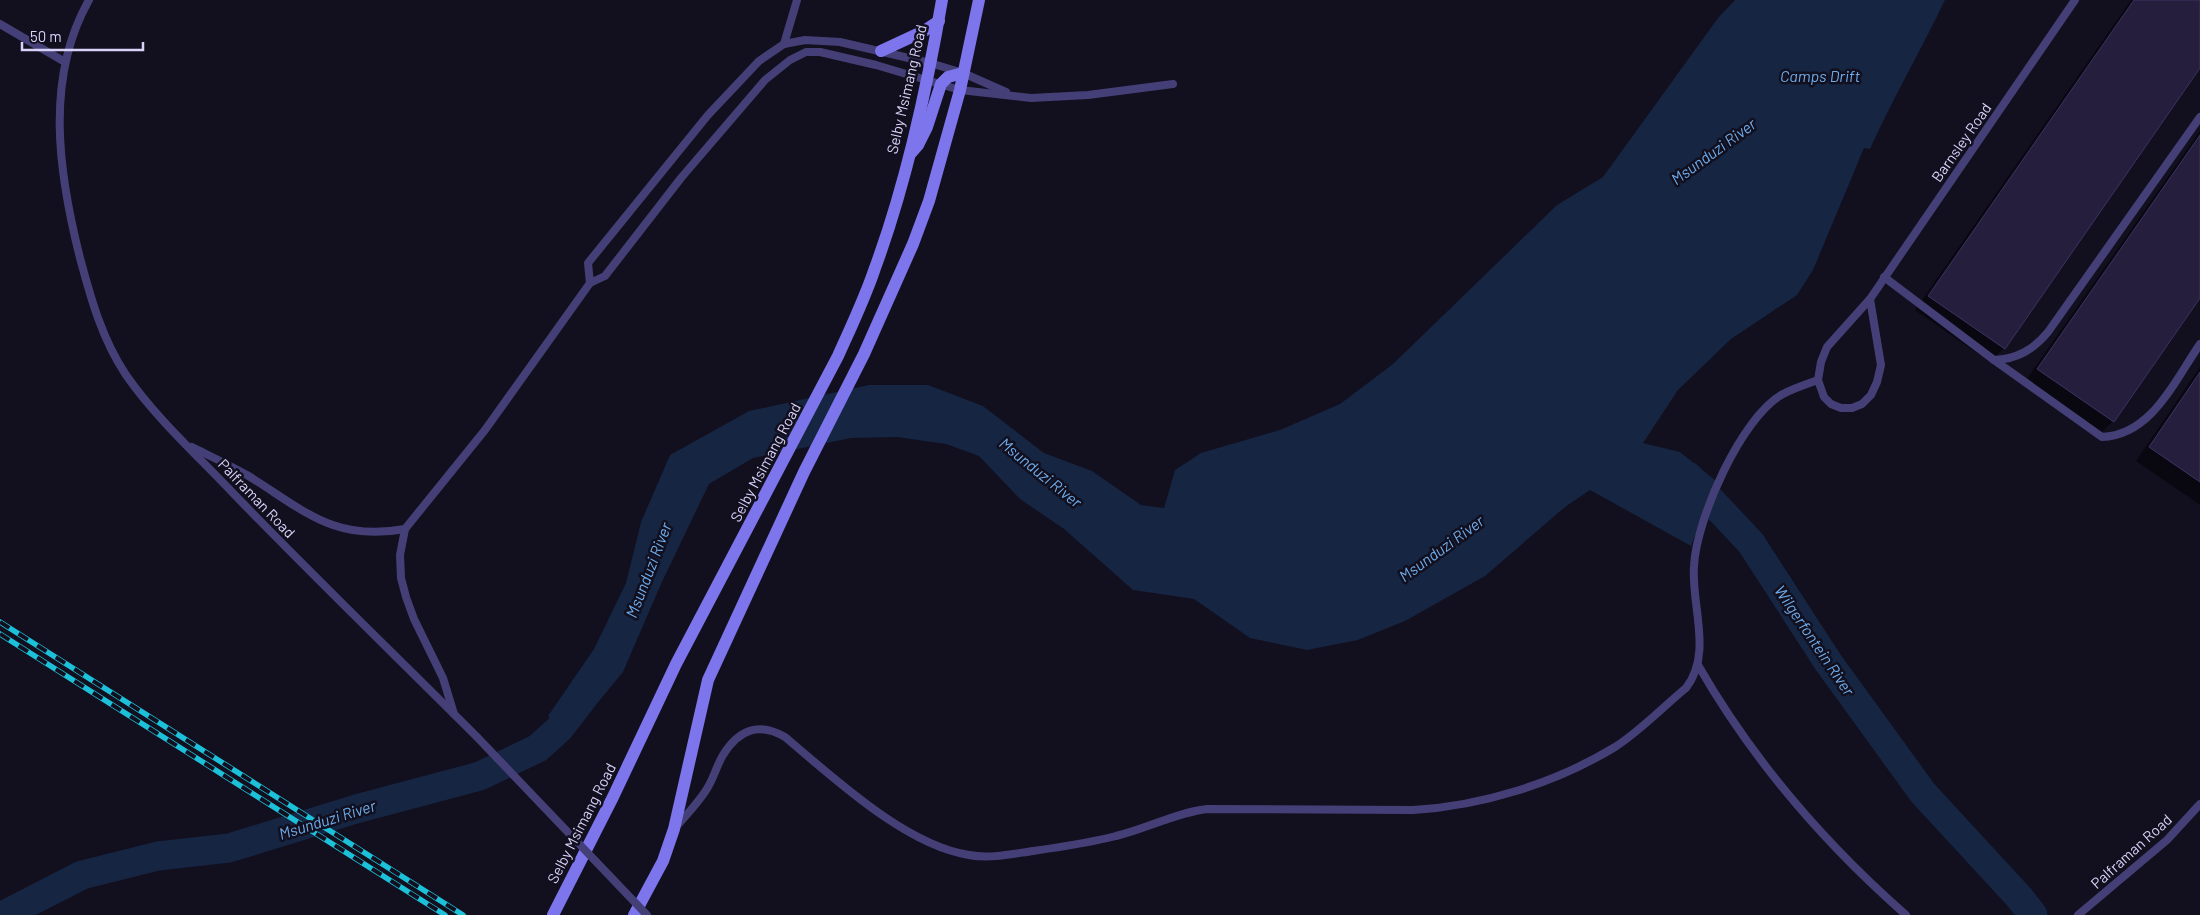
<svg xmlns="http://www.w3.org/2000/svg" width="2200" height="915" font-family="Barlow,sans-serif">
	<rect width="100%" height="100%" fill="#120f1e"/>
	<path fill="#152542" d="M1735 0H1945C1921 50 1893 98 1870 149L1864 148 1813 270 1797 295 1731 339 1678 390 1643 443 1680 452 1716 481 1691 546 1590 490 1565 507 1485 576 1405 621 1358 640 1307 650 1250 638 1194 599 1133 590 1064 529 1020 499 979 456 946 444 897 437 851 438 753 458 709 484 661 584 623 672 567 740 548 716 594 649 626 583 641 522 670 455 749 411 869 385H928L983 406 1044 453 1092 471 1141 505 1164 508 1175 470 1201 453 1280 430 1340 404 1393 364 1557 205 1603 177 1718 18Z"/>
	<g fill="#0007">
		<path d="M2131 0H2200V66L2004 348 1990 362 1915 310Z"/>
		<path d="M2200 131V296L2113 421 2099 435 2024 383Z"/>
		<path d="M2200 367V505L2136 461Z"/>
	</g>
	<g fill="none" stroke-linecap="round" stroke-linejoin="round">
		<g stroke="#152542" stroke-width="29">
			<path d="M1688 476 1751 543 1828 662 1923 793 2019 897 2033 915"/>
			<path d="M4 915 82 875 158 856 229 848 356 809 480 776 538 748 559 729 583 698"/>
		</g>
	</g>
	<g fill="#251e3c" stroke="#3e3365">
		<path d="M2134 0H2200V68L2005 349 1928 296Z"/>
		<path d="M2200 135V298L2114 422 2037 369Z"/>
		<path d="M2200 372V482L2149 447Z"/>
	</g>
	<g fill="none" stroke-linecap="round" stroke-linejoin="round">
		<g stroke="#444077" stroke-width="8">
			<path d="M89 0C44 79 59 175 80 258 91 299 102 339 126 375 156 418 196 454 232 492 312 575 395 655 477 737"/>
			<path d="M0 24 65 62"/>
			<path d="M784 44 797 0"/>
			<path d="M1884 277 1994 360 2102 437C2152 435 2175 380 2200 344"/>
			<path d="M590 283 588 263 708 115 759 61 784 44 805 40 840 42 930 63 963 73 1006 92"/>
			<path d="M1870 299 1881 365 1877 382 1871 395 1862 404 1852 408H1841L1831 404 1824 397 1818 380 1821 362 1827 347 1870 299 2075 0"/>
			<path d="M1994 360C2017 359 2033 350 2048 332L2200 117"/>
			<path d="M192 447C210 456 229 465 247 475 304 510 333 542 405 529"/>
			<path d="M1698 665C1752 759 1824 843 1906 915"/>
			<path d="M454 714 443 678 414 619 406 597 401 578 400 555 405 529 485 430 590 283 605 276 681 178 765 80 790 60 806 52H820L876 65 960 90 1031 98 1088 95 1173 84"/>
			<path d="M676 827C687 814 700 801 708 787 714 777 717 765 723 755 739 729 759 722 785 737 834 778 905 845 969 855 990 859 1012 854 1033 851 1061 847 1089 843 1116 836 1146 829 1175 813 1207 809L1413 810C1482 806 1556 783 1615 747 1639 732 1664 706 1686 688 1713 653 1691 606 1694 566 1696 520 1741 417 1783 394 1794 388 1807 384 1818 380"/>
			<path d="M2078 915 2167 840 2200 804"/>
		</g>
		<g stroke="#7d75ec" stroke-width="12">
			<path d="M881 51 924 31 939 21"/>
			<path d="M911 153 918 145 927 127 941 84 948 77 963 73"/>
			<path d="M553 915 613 797 676 664 838 356C851 327 865 298 875 268 906 184 927 88 942 0"/>
			<path d="M634 915 663 861 674 829 708 680 804 472 864 354 913 244 929 201 960 90 979 0"/>
		</g>
		<defs>
			<g id="rail">
				<path d="M0 622 463 915"/>
				<path d="M0 634 445 915"/>
			</g>
		</defs>
		<use href="#rail" stroke="#1dc0d9" stroke-width="5.5"/>
		<use href="#rail" stroke="#120f1e" stroke-width="4" stroke-dasharray="11" stroke-linecap="butt"/>
		<path stroke="#444077" stroke-width="8" d="M477 737 647 915"/>
	</g>
	<g text-anchor="middle" dominant-baseline="central" stroke-width="5" stroke-linejoin="round" paint-order="stroke">
		<g font-size="15" fill="#d8d2f9" stroke="#120f1e">
			<text transform="translate(906 89) rotate(-77)">Selby Msimang Road</text>
			<text transform="translate(1961 142) rotate(-55)">Barnsley Road</text>
			<text transform="translate(765 462) rotate(-62)">Selby Msimang Road</text>
			<text transform="translate(257 498) rotate(46)">Palframan Road</text>
			<text transform="translate(581 823) rotate(-63)">Selby Msimang Road</text>
			<text transform="translate(2131 851) rotate(-42)">Palframan Road</text>
		</g>
		<g font-size="16" font-style="italic" fill="#6daceb" stroke="#120f1e">
			<text x="1820" y="75">Camps Drift</text>
			<text transform="translate(1713 151) rotate(-36)">Msunduzi River</text>
			<text transform="translate(1041 472) rotate(39)">Msunduzi River</text>
			<text transform="translate(1441 548) rotate(-36)">Msunduzi River</text>
			<text transform="translate(648 570) rotate(-69)">Msunduzi River</text>
			<text transform="translate(1815 640) rotate(56)">Wilgerfontein River</text>
			<text transform="translate(327 819) rotate(-17)">Msunduzi River</text>
		</g>
	</g>
	<path d="M22 42v8h121v-8" fill="none" stroke="#d8d2f9" stroke-width="2.5"/>
	<text x="30" y="42" font-size="15" fill="#d8d2f9" stroke="#120f1e" stroke-width="4" paint-order="stroke">50 m</text>
</svg>
